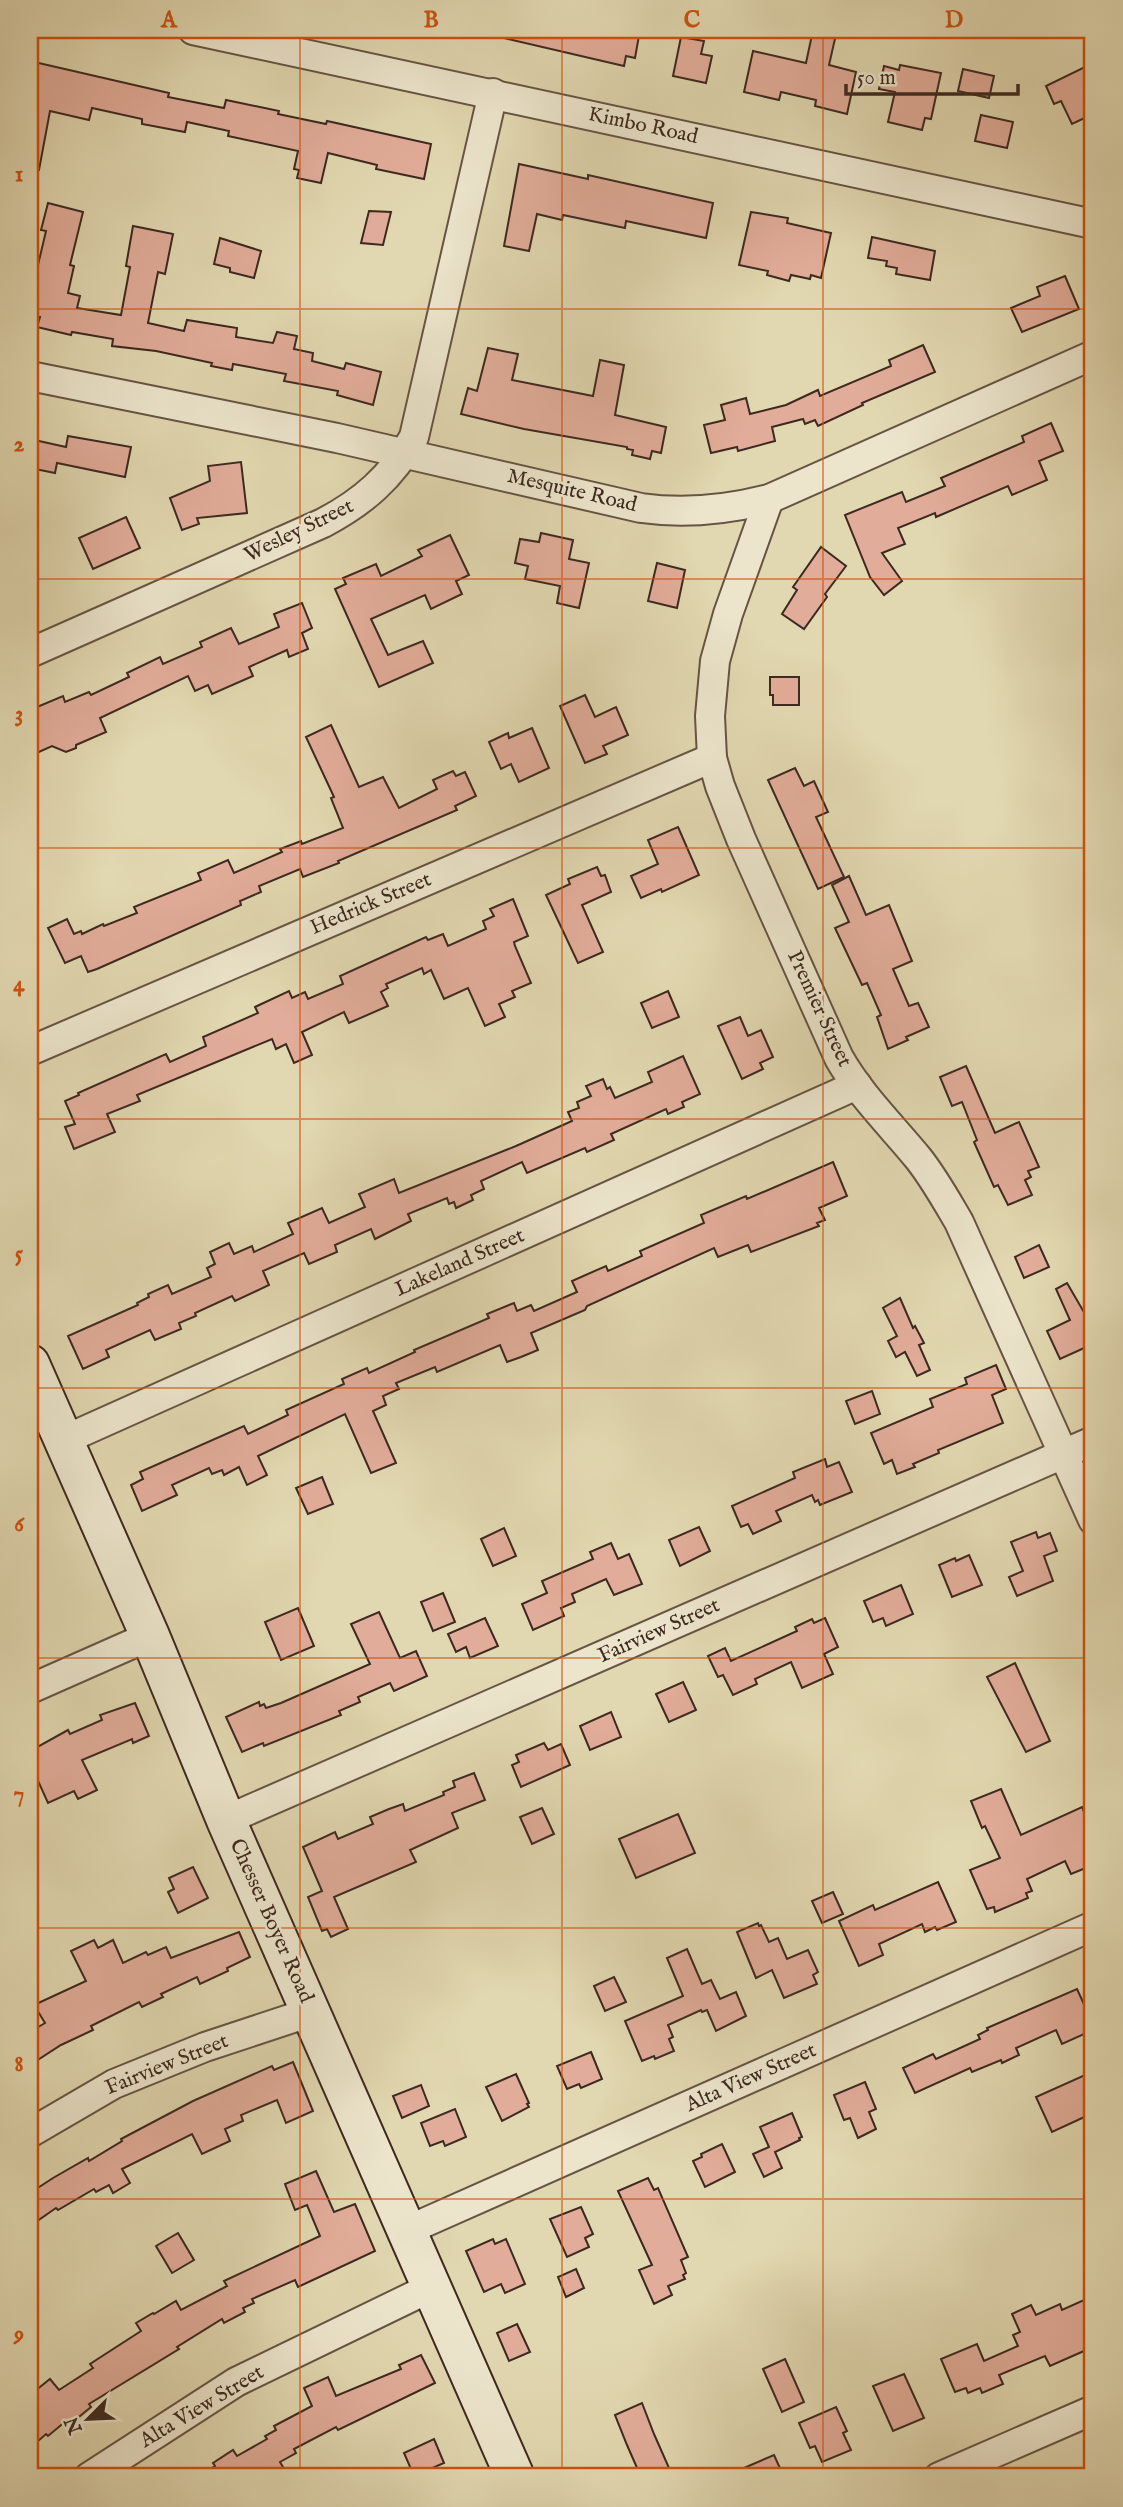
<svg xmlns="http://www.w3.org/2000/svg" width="1123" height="2507" font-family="'IM FELL English',serif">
	<rect width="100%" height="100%" fill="#e1d7b0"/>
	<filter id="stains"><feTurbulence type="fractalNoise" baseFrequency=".00286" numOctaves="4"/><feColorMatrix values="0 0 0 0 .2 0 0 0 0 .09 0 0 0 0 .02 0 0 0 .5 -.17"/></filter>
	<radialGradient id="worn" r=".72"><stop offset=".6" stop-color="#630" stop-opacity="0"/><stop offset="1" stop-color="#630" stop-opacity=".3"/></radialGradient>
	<g fill="#e1ac99" stroke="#3d291f" stroke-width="2">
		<path d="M505 30H640L635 58 626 56 624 66 504 38Z"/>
		<path d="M813 30H837L829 65 856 72 847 114 815 106 816 100 781 92 779 100 744 92 753 51 806 63Z"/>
		<path d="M681 37 704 41 701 54 712 56 706 83 673 76Z"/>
		<path d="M30 61 169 93 168 97 224 108 226 100 279 111 278 114 326 124 327 121 431 144 424 179 376 169 377 165 328 153 321 183 297 178 299 170 294 169 298 151 228 136 229 131 187 122 185 132 142 124V119L92 108 89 120 50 111 39 170 30 169Z"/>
		<path d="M1093 63V114L1072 124 1061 101 1054 104 1046 86Z"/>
		<path d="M900 65 941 73 931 119 925 118 922 130 888 122 895 92 879 89 884 66 899 70Z"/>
		<path d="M963 69 994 76 989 98 958 91Z"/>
		<path d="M981 115 1013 122 1007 148 975 141Z"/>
		<path d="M519 164 588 179V175L713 203 706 238 626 221 625 228 563 215 562 220 537 214 529 251 504 246Z"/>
		<path d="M48 203 83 212 70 265 74 266 68 293 80 296 77 308 121 315 130 267 126 266 133 226 173 234 165 274 158 272 148 323 184 331 187 320 237 328 236 337 273 343 277 332 297 336 294 349 313 353 312 361 344 369 346 363 381 372 373 405 337 395 338 391 284 381 286 374 233 364 232 370 211 366 212 363 156 351 112 346 113 339 72 332 71 335 37 327 40 317 30 315V299L46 231 41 230Z"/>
		<path d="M369 211 391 212 383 245 361 243Z"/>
		<path d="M751 212 788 218 787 223 831 233 821 278 811 275 810 279 791 275 789 281 767 275 768 271 739 265Z"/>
		<path d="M872 237 935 251 930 280 896 274 897 268 886 266 887 261 868 258Z"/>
		<path d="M220 238 261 251 254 278 230 272V268L214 264Z"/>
		<path d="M1065 276 1079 309 1022 332 1011 308 1040 296 1037 287Z"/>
		<path d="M923 345 935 372 862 403 863 405 818 426 815 420 805 424 803 419 772 427 775 441 738 451 737 447 711 453 704 425 725 420 721 405 746 398 750 414 786 405 818 390 820 396 891 366 889 360Z"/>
		<path d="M488 348 518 354 512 380 593 396 600 360 624 365 615 415 666 427 661 453 652 451 650 459 632 455 633 450 627 449V447L524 429 461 414 468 388 477 391Z"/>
		<path d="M1051 423 1063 451 1039 461 1047 480 1012 495 1008 486 936 517 935 513 898 528 905 544 882 553 902 581 884 595 870 577 845 515 902 492 906 502 945 486 941 478 1024 442 1022 436Z"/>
		<path d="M68 436 131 447 125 477 57 463 55 473 30 468V439L66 447Z"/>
		<path d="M241 462 247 513 197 518 199 524 182 530 170 498 210 481 208 466Z"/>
		<path d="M126 517 140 548 93 569 79 538Z"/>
		<path d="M541 533 573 540 569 559 589 563 579 608 557 603 560 586 525 579 528 566 515 563 520 539 539 542Z"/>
		<path d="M450 535 469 575 456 581 462 594 431 609 425 595 371 619 388 655 423 641 433 663 379 687 335 589 346 584 343 578 376 564 381 576 422 556 418 550Z"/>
		<path d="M821 547 846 566 825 594 827 597 804 629 782 614 797 590 793 587Z"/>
		<path d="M657 563 685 570 677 608 648 601Z"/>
		<path d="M302 603 312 628 302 633 308 649 289 657 287 650 249 667 253 676 212 694 208 685 195 691 188 676 100 718 106 732 76 745V748L66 752 52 746 30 756V710L63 696 65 702 89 692 91 695 129 677 127 673 160 657 163 664 202 647 200 642 231 628 239 644 279 627 274 614Z"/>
		<path d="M770 677H799V705H773V695H770Z"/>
		<path d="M585 695 595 717 616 707 628 735 603 746 607 754 585 763 560 706Z"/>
		<path d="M331 725 359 787 383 777 399 808 437 789 433 780 453 771 456 776 465 772 476 796 455 806 457 810 338 861 339 863 303 877 300 869 259 886 261 892 240 901 241 905 97 969 88 972 81 956 65 963 48 928 67 919 74 934 81 931 82 934 103 924 104 926 137 913 134 907 201 880 198 873 228 860 234 873 282 852 280 849 301 841 302 844 343 828 331 798 334 797 306 737Z"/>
		<path d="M532 728 549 768 519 782 511 764 501 769 489 742 508 733 509 738Z"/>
		<path d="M795 768 804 786 814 781 828 812 816 817 844 877 818 889 768 780Z"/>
		<path d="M678 827 699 875 662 892 661 889 641 898 631 876 658 864 648 840Z"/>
		<path d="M597 867 601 876 605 875 611 892 582 905 603 952 578 963 546 895 570 884 568 879Z"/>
		<path d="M849 876 866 915 889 905 912 961 893 969 909 1006 918 1003 929 1027 906 1037 908 1040 888 1049 877 1017 881 1015 867 983 862 985 835 928 849 922 832 885Z"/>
		<path d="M513 899 528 936 514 942 515 946 531 983 512 991 515 997 499 1004 505 1017 485 1026 468 988 444 999 431 970 424 974 422 968 386 984 388 988 381 992 388 1006 349 1023 344 1012 302 1032 312 1055 294 1063 286 1044 276 1049 272 1039 137 1095 140 1101 107 1114 115 1132 74 1149 65 1127 75 1124 65 1101 79 1095 78 1093 166 1054 170 1062 206 1046 203 1037 258 1013 255 1007 289 991 292 998 305 992 308 999 343 984 340 976 426 937 428 940 443 934 448 946 486 929 483 921 494 916 490 909Z"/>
		<path d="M668 991 679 1017 652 1028 641 1003Z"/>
		<path d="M740 1017 748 1036 761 1030 773 1057 760 1063 763 1069 742 1079 718 1026Z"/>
		<path d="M683 1056 700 1094 682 1102 684 1107 668 1114 666 1109 611 1134 614 1140 587 1152 585 1148 527 1173 522 1162 481 1181 484 1189 471 1195 473 1200 456 1208 454 1202 449 1204 447 1198 408 1214 411 1221 375 1239 371 1229 335 1245 337 1252 309 1264 304 1253 263 1271 269 1285 235 1301 232 1296 195 1313 196 1316 179 1323 181 1329 155 1340 150 1330 106 1350 109 1357 83 1369 68 1336 138 1305 137 1303 149 1297 148 1294 168 1285 172 1294 211 1277 207 1268 215 1264 210 1252 229 1243 234 1254 252 1246 254 1252 293 1234 288 1223 322 1208 329 1223 365 1207 359 1194 394 1179 399 1193 516 1146 572 1121 568 1112 579 1108 577 1102 591 1096 586 1086 603 1079 607 1089 610 1087 615 1098 652 1082 648 1072Z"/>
		<path d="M966 1066 995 1133 1019 1122 1039 1167 1028 1171 1031 1177 1025 1180 1032 1195 1008 1205 998 1185 994 1187 974 1142 977 1140 962 1102 952 1106 940 1077Z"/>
		<path d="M833 1162 847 1196 819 1208 825 1220 817 1223 819 1226 751 1252 748 1245 718 1257 714 1248 587 1306 585 1310 531 1333 538 1350 521 1357 507 1362 500 1345 437 1372 435 1367 396 1383 399 1389 383 1396 386 1405 373 1411 396 1463 371 1473 345 1414 258 1456 267 1475 247 1485 239 1467 224 1475 222 1470 212 1474 209 1468 172 1485 177 1495 142 1511 131 1485 143 1479 140 1472 244 1426 248 1434 288 1415 286 1410 344 1384 342 1379 367 1368 369 1373 415 1352 414 1350 489 1318 487 1314 514 1303 517 1311 531 1305 534 1311 577 1292 572 1281 606 1266 608 1271 642 1256 640 1251 704 1223 701 1215 746 1196 747 1199Z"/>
		<path d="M1039 1245 1049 1267 1024 1278 1015 1257Z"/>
		<path d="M1067 1283 1085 1314 1093 1310V1344L1060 1359 1047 1331 1070 1320 1056 1289Z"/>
		<path d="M900 1298 913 1328 915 1326 924 1343 919 1345 930 1370 917 1376 905 1352 896 1357 888 1341 897 1336 883 1308Z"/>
		<path d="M996 1365 1006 1389 992 1395 1003 1423 938 1450 939 1453 913 1464 915 1467 897 1474 892 1460 884 1464 871 1433 933 1407 930 1399 967 1384 965 1378Z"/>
		<path d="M872 1391 880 1414 855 1424 846 1401Z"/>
		<path d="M825 1459 827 1467 839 1462 852 1492 820 1505 818 1500 815 1502 812 1495 776 1511 781 1521 753 1534 748 1524 741 1527 732 1506 795 1478 793 1472Z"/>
		<path d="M322 1477 333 1504 308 1514 296 1488Z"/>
		<path d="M699 1527 710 1551 680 1566 669 1540Z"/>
		<path d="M504 1528 516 1556 493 1566 481 1539Z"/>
		<path d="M1036 1532 1038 1538 1050 1533 1057 1551 1044 1556 1053 1581 1017 1596 1009 1577 1023 1571 1011 1542Z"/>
		<path d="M611 1543 618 1559 629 1554 642 1584 614 1595 606 1579 572 1594 575 1602 561 1608 564 1616 533 1630 522 1604 547 1593 542 1581 593 1559 590 1552Z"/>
		<path d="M969 1555 982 1585 952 1597 939 1565 955 1558 956 1561Z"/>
		<path d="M901 1585 913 1614 886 1626 883 1618 873 1622 864 1601Z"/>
		<path d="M443 1593 455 1622 433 1631 421 1602Z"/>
		<path d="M298 1608 314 1646 281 1660 265 1622Z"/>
		<path d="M379 1612 400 1658 416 1651 427 1676 394 1691 390 1683 358 1697 360 1702 339 1711 341 1715 264 1746 263 1743 242 1752 226 1717 259 1702 260 1706 264 1704 266 1708 281 1703 370 1664 351 1624Z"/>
		<path d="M485 1618 498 1646 470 1658 466 1647 456 1652 448 1634Z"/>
		<path d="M825 1618 838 1647 824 1654 833 1674 802 1688 791 1662 755 1679 757 1684 733 1695 723 1675 718 1677 708 1656 725 1648 731 1661 797 1631 795 1627 812 1619 814 1623Z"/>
		<path d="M1015 1663 1050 1741 1026 1752 987 1677Z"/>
		<path d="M683 1682 696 1710 669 1722 656 1694Z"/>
		<path d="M135 1703 149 1736 133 1743 132 1739 82 1760 97 1790 78 1799 74 1791 48 1803 30 1763V1751L68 1730 70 1734 102 1720 100 1715Z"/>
		<path d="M611 1712 621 1737 590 1750 580 1726Z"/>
		<path d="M544 1743 548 1750 561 1744 570 1765 521 1787 512 1765 519 1762 516 1755Z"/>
		<path d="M474 1773 485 1800 452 1813 458 1828 410 1850 416 1862 334 1897 348 1929 331 1937 327 1929 322 1931 308 1897 322 1891 303 1847 335 1832 338 1839 373 1824 370 1817 389 1809 403 1804 405 1811 444 1795 443 1792 455 1787 453 1781Z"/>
		<path d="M1001 1789 1021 1835 1082 1807 1093 1835V1865L1071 1874 1065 1861 1027 1879 1032 1891 1026 1893 1028 1898 995 1912 994 1907 987 1909 970 1870 1000 1858 985 1826 982 1828 971 1801Z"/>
		<path d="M542 1808 554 1834 532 1844 520 1817Z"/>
		<path d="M678 1814 695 1853 636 1878 619 1839Z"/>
		<path d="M193 1867 208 1898 178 1913 168 1892 174 1889 169 1878Z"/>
		<path d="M938 1882 956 1922 937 1930 935 1927 925 1932 922 1924 879 1944 883 1955 859 1966 839 1921 873 1905 875 1910Z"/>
		<path d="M833 1892 843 1914 822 1923 812 1901Z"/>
		<path d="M758 1923 759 1926 761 1925 769 1942 778 1938 787 1959 808 1950 818 1972 813 1975 817 1984 784 1998 772 1970 756 1978 737 1932Z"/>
		<path d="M239 1932 250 1957 227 1968 228 1971 200 1984 197 1977 161 1994 163 1997 142 2007 139 2002 91 2026 93 2030 61 2045 30 2065V2032L45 2023 34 2005 86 1981 71 1951 94 1940 98 1948 113 1940 123 1963 146 1952 148 1955 166 1947 171 1958Z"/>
		<path d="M687 1949 702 1984 711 1980 720 1999 736 1992 746 2016 716 2031 707 2010 702 2012 701 2010 668 2025 673 2037 669 2039 674 2051 655 2059 654 2056 642 2061 625 2021 683 1996 667 1958Z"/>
		<path d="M614 1977 626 2002 605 2011 594 1986Z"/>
		<path d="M1077 1989 1093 2024V2030L1062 2044 1056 2030 1016 2048 1019 2055 1002 2063 1001 2060 972 2072 970 2068 915 2093 903 2068 933 2054 936 2059 980 2039 978 2035 988 2030 987 2028Z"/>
		<path d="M591 2052 602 2079 581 2088 579 2084 567 2089 557 2066Z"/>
		<path d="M293 2062 313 2111 286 2123 277 2100 241 2115 243 2121 225 2129 230 2141 202 2154 192 2134 122 2169 130 2183 113 2193 109 2185 96 2192 94 2189 58 2210 56 2208 30 2226V2193L53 2178 88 2158 89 2161 122 2141 121 2139 193 2101 272 2066 274 2070Z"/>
		<path d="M516 2074 529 2103 527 2104 529 2107 502 2121 486 2087Z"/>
		<path d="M1085 2075 1093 2093V2113L1052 2132 1036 2097Z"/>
		<path d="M865 2082 876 2109 869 2112 876 2129 858 2138 850 2118 844 2120 834 2095Z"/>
		<path d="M421 2085 429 2106 402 2118 393 2096Z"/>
		<path d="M455 2109 466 2137 445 2146 443 2141 430 2146 421 2123Z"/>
		<path d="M792 2113 802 2137 799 2138 800 2140 775 2152 782 2168 764 2177 753 2154 769 2147 760 2127Z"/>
		<path d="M722 2144 735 2172 705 2187 693 2161 702 2157 701 2154Z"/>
		<path d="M316 2171 334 2212 355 2204 375 2251 298 2287 295 2280 252 2299 254 2303 243 2308 245 2312 224 2323 222 2319 177 2347 179 2349 89 2404 91 2407 69 2425 66 2421 48 2436 46 2434 30 2448V2395L50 2379 59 2390 93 2368 90 2364 141 2331 136 2323 153 2313 154 2314 176 2301 181 2310 227 2286 224 2281 320 2236 307 2205 295 2210 285 2184Z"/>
		<path d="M648 2178 654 2190 658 2188 688 2257 681 2260 686 2273 683 2275 685 2279 668 2286 672 2295 654 2304 639 2270 652 2265 618 2191Z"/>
		<path d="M581 2207 593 2234 585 2238 589 2247 567 2257 550 2219Z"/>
		<path d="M178 2233 194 2260 172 2273 156 2246Z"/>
		<path d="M493 2239 495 2244 506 2239 525 2284 505 2293 501 2284 484 2292 466 2251Z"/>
		<path d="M576 2269 584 2288 566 2297 558 2277Z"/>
		<path d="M1093 2296V2347L1050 2366 1045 2356 999 2375 1003 2384 982 2393 980 2388 968 2393 966 2388 955 2392 941 2359 977 2344 984 2361 1018 2346 1013 2335 1020 2332 1012 2314 1031 2305 1036 2315 1060 2304 1062 2310Z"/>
		<path d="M517 2324 530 2352 509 2361 497 2333Z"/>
		<path d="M421 2355 435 2383 338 2430 336 2427 294 2449 296 2453 280 2462 289 2477H198L215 2466 213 2463 233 2450 237 2456 267 2439 265 2436 276 2430 274 2426 312 2406 304 2388 328 2377 336 2396 401 2369 399 2365Z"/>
		<path d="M785 2359 804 2402 782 2412 763 2369Z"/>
		<path d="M904 2374 924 2418 893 2431 873 2386Z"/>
		<path d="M642 2403 654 2434 673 2477H641L627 2445 615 2415Z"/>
		<path d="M836 2407 847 2431 843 2433 851 2450 822 2462 815 2446 810 2448 799 2423Z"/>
		<path d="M434 2439 444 2463 414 2476 404 2453Z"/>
		<path d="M774 2455 784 2477H723Z"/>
	</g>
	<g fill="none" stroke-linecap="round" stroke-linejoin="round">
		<defs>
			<g id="street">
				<path d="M193 30 1093 224"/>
				<path d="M30 376 337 438 641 508C684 514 726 510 769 499L1093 355"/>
				<path d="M769 499 728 614 715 661 710 716 712 758 720 786 741 839 839 1058C860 1095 891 1125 918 1158 934 1178 946 1200 959 1222L1093 1520"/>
				<path d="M30 653 323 523C363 502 392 477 414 437L493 93"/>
				<path d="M30 1051 712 758"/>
				<path d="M64 1440 857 1085"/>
				<path d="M30 1689 150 1636"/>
				<path d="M226 1820 1093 1441"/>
				<path d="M30 2133 114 2084 205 2047 311 2012"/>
				<path d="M408 2230 1093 1926"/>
				<path d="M89 2477 236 2382 432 2287"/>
				<path d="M939 2477 1093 2410"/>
			</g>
			<path id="secondary" d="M30 1364 150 1636 226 1820 515 2477"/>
		</defs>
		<use href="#street" stroke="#665443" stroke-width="32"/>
		<use href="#secondary" stroke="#3d291f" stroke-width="42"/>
		<use href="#street" stroke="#ece5cc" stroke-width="28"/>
		<use href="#secondary" stroke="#ece5cc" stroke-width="38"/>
	</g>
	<path fill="none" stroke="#ce520f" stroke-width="2" stroke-opacity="0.55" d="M300 30V2477M562 30V2477M823 30V2477M30 309H1093M30 579H1093M30 848H1093M30 1119H1093M30 1388H1093M30 1658H1093M30 1928H1093M30 2199H1093"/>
	<g text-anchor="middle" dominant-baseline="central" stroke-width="5" stroke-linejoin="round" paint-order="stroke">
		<g font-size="21" fill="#3d291f" stroke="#ece5cc">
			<text transform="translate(643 126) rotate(12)">Kimbo Road</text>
			<text transform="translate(572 491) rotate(13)">Mesquite Road</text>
			<text transform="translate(299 531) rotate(-26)">Wesley Street</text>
			<text transform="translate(371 904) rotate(-23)">Hedrick Street</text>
			<text transform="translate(819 1009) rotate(65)">Premier Street</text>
			<text transform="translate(460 1263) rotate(-24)">Lakeland Street</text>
			<text transform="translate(659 1631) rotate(-24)">Fairview Street</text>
			<text transform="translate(271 1921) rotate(66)">Chesser Boyer Road</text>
			<text transform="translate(167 2065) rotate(-22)">Fairview Street</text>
			<text transform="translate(751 2078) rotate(-24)">Alta View Street</text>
			<text transform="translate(202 2407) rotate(-31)">Alta View Street</text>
		</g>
	</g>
	<rect width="1123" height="2507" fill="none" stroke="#e1d7b0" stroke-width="77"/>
	<g transform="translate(88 2419) rotate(246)" stroke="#ece5cc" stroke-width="5" paint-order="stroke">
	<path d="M0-5L12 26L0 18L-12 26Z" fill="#3d291f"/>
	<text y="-10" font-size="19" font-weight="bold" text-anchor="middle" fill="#3d291f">N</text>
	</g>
	<path d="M846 84v10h172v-10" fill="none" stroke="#3d291f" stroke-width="3.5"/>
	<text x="857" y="84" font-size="21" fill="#3d291f" stroke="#ece5cc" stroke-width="5" paint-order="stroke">50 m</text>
	<rect x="38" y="38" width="1046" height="2430" fill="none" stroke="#ce520f" stroke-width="2.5"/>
	<g font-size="23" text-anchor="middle" font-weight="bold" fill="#ce520f">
		<text x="169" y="27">A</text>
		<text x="431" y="27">B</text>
		<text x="692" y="27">C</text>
		<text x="954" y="27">D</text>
		<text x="19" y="181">1</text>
		<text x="19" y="451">2</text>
		<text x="19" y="721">3</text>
		<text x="19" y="991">4</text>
		<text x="19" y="1261">5</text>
		<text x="19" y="1531">6</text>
		<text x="19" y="1801">7</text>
		<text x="19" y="2071">8</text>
		<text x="19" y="2341">9</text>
	</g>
	<rect width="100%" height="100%" filter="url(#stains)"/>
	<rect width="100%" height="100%" fill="url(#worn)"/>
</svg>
